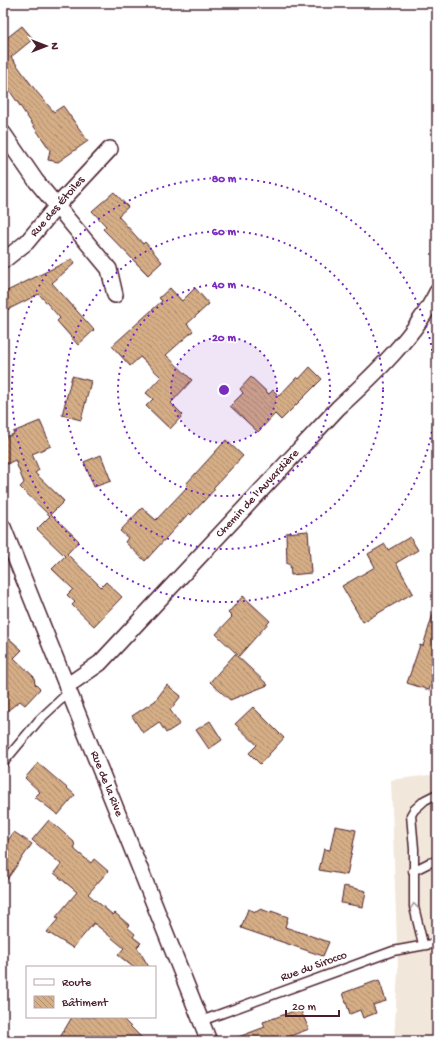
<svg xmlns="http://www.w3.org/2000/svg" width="440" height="1044" font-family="'Gochi Hand',sans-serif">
	<defs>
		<pattern id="building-back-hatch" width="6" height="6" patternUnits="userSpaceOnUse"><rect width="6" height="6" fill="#d5ae86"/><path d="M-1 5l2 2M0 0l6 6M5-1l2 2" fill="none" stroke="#af8d6e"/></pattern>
	</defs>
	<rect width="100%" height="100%" fill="#fff"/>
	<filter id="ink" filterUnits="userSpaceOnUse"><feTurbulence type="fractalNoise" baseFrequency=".025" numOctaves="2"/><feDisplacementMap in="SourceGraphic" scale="8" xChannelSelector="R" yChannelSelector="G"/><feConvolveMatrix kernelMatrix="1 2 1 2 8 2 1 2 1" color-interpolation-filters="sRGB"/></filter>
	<g filter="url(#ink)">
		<path fill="#f2e7db" d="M437 774V1041H394L398 970 391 780Z"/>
		<g fill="url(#building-back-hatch)" stroke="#4a1f2b">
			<path d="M22 26 33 39 11 57 36 91 54 112 63 106 88 141 58 162 48 160 50 150 3 81V41Z"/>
			<path d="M114 192 128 207 118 216 143 244 145 242 162 262 148 275 103 229 106 226 92 211Z"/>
			<path d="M72 259 75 263 52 283 94 330 78 345 57 321 60 318 39 294 3 312V293Z"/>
			<path d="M170 288 182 301 195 288 209 304 187 324 193 331 166 355 192 380 171 403 183 415 170 429 146 406 153 399 146 393 161 377 140 357 130 366 112 346 162 301 159 298Z"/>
			<path d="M310 367 322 379 281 420 275 414 258 432 230 406 243 393 240 389 251 377 269 394 273 390 279 396 297 377 299 379Z"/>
			<path d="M72 376 91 381 81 420 62 415Z"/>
			<path d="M40 421 51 446 32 454 39 470 35 473 64 501 51 514 79 541 67 554 101 587 106 582 122 597 94 626 72 605 75 602 67 595 73 589 52 569 65 556 37 529 50 516 20 487 24 483 15 460 3 466V438L14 434 13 432Z"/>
			<path d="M226 440 243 456 213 488 215 489 191 515 189 513 145 561 125 542 128 538 120 531 142 508 156 520 188 486 186 484Z"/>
			<path d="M101 455 111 481 94 487 84 462Z"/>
			<path d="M308 531 311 573 291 575 290 564H287L286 533Z"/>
			<path d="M410 537 418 550 396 563 413 593 363 622 342 586 375 567 368 554 385 544 388 550Z"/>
			<path d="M243 596 270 621 239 656 216 634 232 617 228 613Z"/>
			<path d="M434 611H437V665L429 690 407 683 420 645 423 646Z"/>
			<path d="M3 633 22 650 14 658 34 677 35 684 40 689 25 705 20 701 3 714Z"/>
			<path d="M235 654 268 685 230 700 210 682Z"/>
			<path d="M167 685 181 696 170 710 180 724 166 733 159 722 143 733 132 716 155 701Z"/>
			<path d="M253 707 284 738 260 764 249 753 257 745 235 724Z"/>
			<path d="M210 721 222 740 209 749 196 730Z"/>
			<path d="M38 763 75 795 58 815 35 797 40 792 25 778Z"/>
			<path d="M49 820 74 842 75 850 91 863 94 859 108 871 88 894 113 915 115 913 129 925 127 927 135 934 133 937 141 943 137 947 149 967H133L118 955 124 948 94 923 73 948 47 932 59 918 56 917 77 892 54 873 61 864 32 840Z"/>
			<path d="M335 826 356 830 347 875 319 870 324 849 330 850Z"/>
			<path d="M14 832 32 844 3 885V847Z"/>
			<path d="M344 886 366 891 363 907 341 903Z"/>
			<path d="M248 909 256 912 261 909 271 913V911L288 917 285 927 329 942 323 956 241 928Z"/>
			<path d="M379 980 386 1001 373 1005 376 1013 363 1018 360 1010 350 1014 343 993Z"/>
			<path d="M300 1009 309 1029 277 1041H233V1039L265 1027 263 1022Z"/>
			<path d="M72 1017H121L145 1041H58Z"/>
		</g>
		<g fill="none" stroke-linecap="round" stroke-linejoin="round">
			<defs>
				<g id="service">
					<path d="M3 763 39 720 70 691"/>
					<path d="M413 871 429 863 437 861"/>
					<path d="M423 944 414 907V849L411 815 414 810 425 800 437 794"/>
					<path d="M201 1021 393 951 437 943"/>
				</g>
				<g id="minor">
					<path d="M3 133 36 181 109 269 115 295"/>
					<path d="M3 261 27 242 56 207 110 149"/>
					<path d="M3 527 209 1041"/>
					<path d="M67 684 74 681 100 663 338 408C373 376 416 335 437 292"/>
				</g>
			</defs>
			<use href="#service" stroke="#4a1f2b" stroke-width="11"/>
			<use href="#minor" stroke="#4a1f2b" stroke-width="18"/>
			<use href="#service" stroke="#fff" stroke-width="8"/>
			<use href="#minor" stroke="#fff" stroke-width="15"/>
		</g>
		<defs><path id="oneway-chevron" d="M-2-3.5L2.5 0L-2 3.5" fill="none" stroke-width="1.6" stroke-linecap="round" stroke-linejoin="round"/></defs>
		<use stroke="#ae9aa0" href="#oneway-chevron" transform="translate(414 906) rotate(-96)"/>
	</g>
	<circle cx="224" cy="390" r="53" fill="#7b2cbf" fill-opacity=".12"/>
	<g fill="none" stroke="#7b2cbf" stroke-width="2" stroke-dasharray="2 4">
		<circle cx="224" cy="390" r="53"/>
		<circle cx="224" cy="390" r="106"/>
		<circle cx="224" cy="390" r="159"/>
		<circle cx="224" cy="390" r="212"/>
	</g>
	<g text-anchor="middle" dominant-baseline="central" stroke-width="3" stroke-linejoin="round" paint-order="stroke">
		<g font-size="12" fill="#4a1f2b" stroke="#fff">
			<text transform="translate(58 207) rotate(-49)">Rue des Étoiles</text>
			<text transform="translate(258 494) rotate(-47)">Chemin de l'Auvardière</text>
			<text transform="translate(106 784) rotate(68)">Rue de la Rive</text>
			<text transform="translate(314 967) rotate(-20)">Rue du Sirocco</text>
		</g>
	</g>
	<circle cx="224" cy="390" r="6" fill="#7b2cbf" stroke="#fff" stroke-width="2"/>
	<g font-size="12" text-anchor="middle" font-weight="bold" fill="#7b2cbf" stroke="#fff" stroke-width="3" stroke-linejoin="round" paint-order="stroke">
		<text x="224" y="182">80 m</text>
		<text x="224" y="235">60 m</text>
		<text x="224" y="288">40 m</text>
		<text x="224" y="341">20 m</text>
	</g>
	<rect width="440" height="1044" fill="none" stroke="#fff" stroke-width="16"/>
	<rect x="8" y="8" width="424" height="1028" fill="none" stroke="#4a1f2b" stroke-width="1.5" filter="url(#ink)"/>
	<rect x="26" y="966" width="130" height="52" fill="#ffffff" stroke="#b7a5aa"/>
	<rect x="34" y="979" width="20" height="6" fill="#ffffff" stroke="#b7a5aa"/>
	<text x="62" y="986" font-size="12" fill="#4a1f2b">Route</text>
	<rect x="34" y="996" width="20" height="12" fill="url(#building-back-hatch)" stroke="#b7a5aa"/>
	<text x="62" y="1006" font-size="12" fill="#4a1f2b">Bâtiment</text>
	<g transform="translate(46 46) rotate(90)" stroke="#ffffff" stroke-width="3" paint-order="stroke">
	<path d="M0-3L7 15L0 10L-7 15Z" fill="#4a1f2b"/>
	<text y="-6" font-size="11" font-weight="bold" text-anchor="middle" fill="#4a1f2b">N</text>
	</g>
	<path d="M286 1010v6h53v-6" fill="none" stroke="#4a1f2b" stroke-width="2"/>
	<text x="292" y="1010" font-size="12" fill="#4a1f2b" stroke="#ffffff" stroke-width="3" paint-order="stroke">20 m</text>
</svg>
